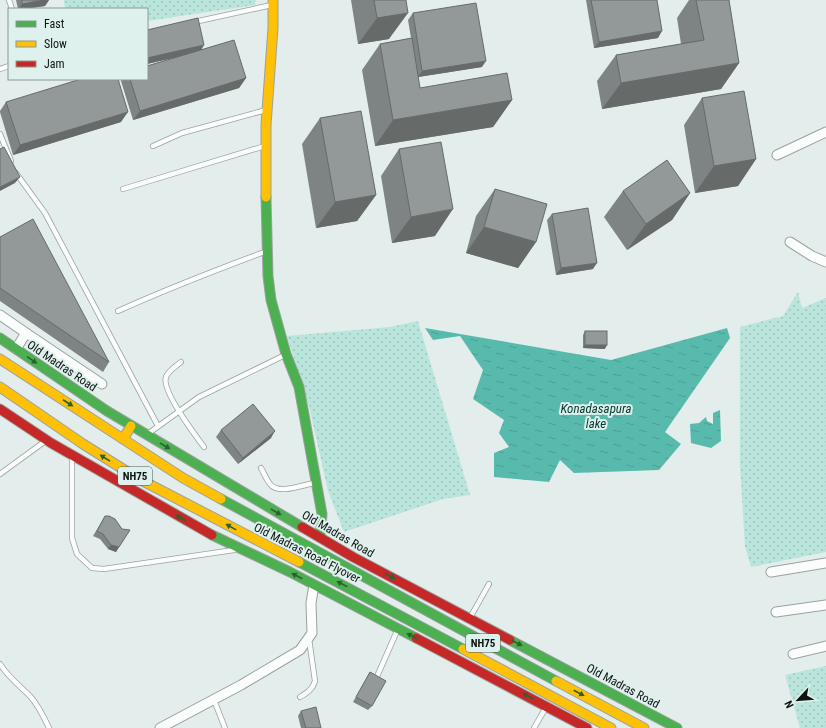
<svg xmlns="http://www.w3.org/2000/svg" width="826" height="728" font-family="'Roboto Condensed',sans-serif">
	<defs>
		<pattern id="grass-dots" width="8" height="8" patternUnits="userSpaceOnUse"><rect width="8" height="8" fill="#bae5dd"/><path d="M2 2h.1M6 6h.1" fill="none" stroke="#9fc4bd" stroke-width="1.8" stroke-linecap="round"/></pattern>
		<pattern id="water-ripples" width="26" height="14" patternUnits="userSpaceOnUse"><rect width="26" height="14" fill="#58baad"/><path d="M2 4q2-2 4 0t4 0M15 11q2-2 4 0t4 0" fill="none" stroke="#4b9f94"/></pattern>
	</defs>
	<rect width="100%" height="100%" fill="#e3edeb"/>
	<g fill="url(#grass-dots)">
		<path d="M64 0H256L255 5 147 21V9H65Z"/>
		<path d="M798 292 802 308 826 298V552L751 567 745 547 740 465V327L783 316Z"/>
		<path d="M418 321 470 495 443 499 344 532 328 491 309 406 287 336 390 327Z"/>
		<path d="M826 666V728H800L785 675Z"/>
	</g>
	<g fill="url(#water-ripples)">
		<path d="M425 328 611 360 727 328 730 338 665 432 681 444 659 470 574 473 560 460 549 482 494 477V453L509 447 499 433 504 420 473 399 483 370 460 336 433 340Z"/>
		<path d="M720 410 721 441 711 448 691 443 690 424 699 423 706 417 707 421 713 424V413Z"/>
	</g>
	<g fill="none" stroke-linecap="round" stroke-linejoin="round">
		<defs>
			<g id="lane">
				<path d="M9 0 12 9"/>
				<path d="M194 22 272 5"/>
				<path d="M0 69 9 66"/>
				<path d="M0 134 11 161"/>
				<path d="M153 146 182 133 266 110"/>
				<path d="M16 173 45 213 158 426"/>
				<path d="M123 189 265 146"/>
				<path d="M118 311C167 289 216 270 267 251"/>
				<path d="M181 362C176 366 168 371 166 377 161 390 195 435 204 447"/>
				<path d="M149 433 199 397 285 355"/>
				<path d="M72 458V538L77 554 92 568 104 569 234 550"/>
				<path d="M261 468C264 473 266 479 270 484 278 495 303 485 314 483"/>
				<path d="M0 474 44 442"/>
				<path d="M471 616 489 584"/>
				<path d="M0 664C8 677 19 685 30 696 38 705 44 717 49 728"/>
				<path d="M375 681 397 631"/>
				<path d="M300 697C307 693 313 689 315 681L309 639"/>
				<path d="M214 700 225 728"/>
				<path d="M534 728 545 709"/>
			</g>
			<g id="street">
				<path d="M777 155 826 132"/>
				<path d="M790 242 812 256 826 262"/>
				<path d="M0 315 26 333 16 349"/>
				<path d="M26 333 102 384"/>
				<path d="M771 572 826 563"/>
				<path d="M776 612 826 605"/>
				<path d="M793 654 826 646"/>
				<path d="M160 728 241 685 300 650 312 633 311 603 314 585"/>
			</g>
			<g id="fast">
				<path d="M266 197 268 276 271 300 286 354 299 387 322 514 320 537"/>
				<path d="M0 338 107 411 302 527"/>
				<path d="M221 499 556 681"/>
				<path d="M212 535 290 572 416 638"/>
				<path d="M299 562 463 649"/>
				<path d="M510 640 677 728"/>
			</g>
			<g id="slow">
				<path d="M266 197V125L273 28V0"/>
				<path d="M0 359 183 478 221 499"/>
				<path d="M0 387 83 444 139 479 299 562"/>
				<path d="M123 439 131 426"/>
				<path d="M463 649 611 728"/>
				<path d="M556 681 644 728"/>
			</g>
			<g id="jam">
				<path d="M0 409 51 443 212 535"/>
				<path d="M302 527 353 557 510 640"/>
				<path d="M416 638 587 728"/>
			</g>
		</defs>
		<use href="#lane" stroke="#9aa2a0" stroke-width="6"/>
		<use href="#street" stroke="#9aa2a0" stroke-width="11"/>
		<use href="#fast" stroke="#9aa2a0" stroke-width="11"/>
		<use href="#slow" stroke="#9aa2a0" stroke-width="11"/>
		<use href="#jam" stroke="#9aa2a0" stroke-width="11"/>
		<use href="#lane" stroke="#fbfcfc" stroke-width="4.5"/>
		<use href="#street" stroke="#fbfcfc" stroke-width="9"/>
		<use href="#fast" stroke="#4caf50" stroke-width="9"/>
		<use href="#slow" stroke="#ffc107" stroke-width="9"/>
		<use href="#jam" stroke="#c62828" stroke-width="9"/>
	</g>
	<g fill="#7e8483">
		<path d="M16 0H49L45 6 24 9H18Z"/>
		<path d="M351 0H406L389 39 358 44Z"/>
		<path d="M586 0H657L658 38 594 48Z"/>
		<path d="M689 0H729L739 63 721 89 602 109 597 81 616 55 681 44 677 18Z"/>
		<path d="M413 13 482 67 418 77 420 88 512 100 493 127 375 146 362 70 380 44 411 38 408 20Z"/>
		<path d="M147 30 201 49 246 78 239 88 133 120 121 81 123 79H147L175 57 147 64Z"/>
		<path d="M702 98 756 159 738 186 695 193 684 125Z"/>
		<path d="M6 102 121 122 13 155 0 112V111Z"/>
		<path d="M320 118 376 195 357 221 316 228 302 144Z"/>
		<path d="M399 149 435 236 392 243 381 176Z"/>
		<path d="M495 189 536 242 518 268 466 253 476 216Z"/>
		<path d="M623 191 690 193 672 220 627 250 604 217Z"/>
		<path d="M552 214 593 269 556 275 547 220Z"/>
		<path d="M0 237 109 362 103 372 0 301Z"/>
		<path d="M585 331 605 349 583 348V335Z"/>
		<path d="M221 430 271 438 238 464 216 437Z"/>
		<path d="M105 516 119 547 116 552 108 549 100 539 93 536Z"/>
		<path d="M370 672 372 706 368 710 353 702Z"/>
		<path d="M301 711 321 728H301L298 716Z"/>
	</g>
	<g fill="#666b6a">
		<path d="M44 0H49L45 6 24 9H18L22 4Z"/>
		<path d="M408 13 389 39 358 44 377 18Z"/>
		<path d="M662 31 658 38 594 48 599 42Z"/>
		<path d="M204 45 200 52 147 64V58Z"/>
		<path d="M486 61 482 67 418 77 422 71Z"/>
		<path d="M739 63 721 89 602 109 621 83Z"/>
		<path d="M246 78 239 88 133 120 140 111Z"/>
		<path d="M512 100 493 127 375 146 393 120Z"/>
		<path d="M128 112 121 122 13 155 20 145Z"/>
		<path d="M756 159 738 186 695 193 714 166Z"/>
		<path d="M20 177 15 183 0 191V187Z"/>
		<path d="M690 193 672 220 627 250 646 224Z"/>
		<path d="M376 195 357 221 316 228 335 202Z"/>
		<path d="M453 209 435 236 392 243 411 217Z"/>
		<path d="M484 227 536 242 518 268 466 253Z"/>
		<path d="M597 263 593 269 556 275 561 268Z"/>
		<path d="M585 345H607L605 349 583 348Z"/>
		<path d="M275 431 271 438 238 464 243 458Z"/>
		<path d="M111 545 119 547 116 552 108 549Z"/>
	</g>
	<g fill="#929998" stroke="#666b6a">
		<path d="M22 0H44L22 4Z"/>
		<path d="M374 0H406L408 13 377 18Z"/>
		<path d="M591 0H657L662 31 599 42Z"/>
		<path d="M696 0H729L739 63 621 83 616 55 704 40Z"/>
		<path d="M476 3 486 61 422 71 413 13Z"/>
		<path d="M198 18 204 45 147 58V30Z"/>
		<path d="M412 38 420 88 507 73 512 100 393 120 380 44Z"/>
		<path d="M234 40 246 78 140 111 130 79H147V66Z"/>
		<path d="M81 79H118L128 112 20 145 6 102Z"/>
		<path d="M744 91 756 159 714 166 702 98Z"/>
		<path d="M361 111 376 195 335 202 320 118Z"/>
		<path d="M441 142 453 209 411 217 399 149Z"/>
		<path d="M4 147 20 177 0 187V149Z"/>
		<path d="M667 160 690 193 646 224 623 191Z"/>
		<path d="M495 189 547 204 536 242 484 227Z"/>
		<path d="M588 208 597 263 561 268 552 214Z"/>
		<path d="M33 219 109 362 0 288V237Z"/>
		<rect x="585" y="331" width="22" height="14"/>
		<path d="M253 404 275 431 243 458 221 430Z"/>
		<path d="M105 516H109L115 519 122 529 130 530 119 547 111 545 103 534 97 531Z"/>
		<path d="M370 672 386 681 372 706 356 697Z"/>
		<path d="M316 707 321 728H306L301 711Z"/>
	</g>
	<defs><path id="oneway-solid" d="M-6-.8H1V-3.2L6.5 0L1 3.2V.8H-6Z"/></defs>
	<g fill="#2c6130">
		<use href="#oneway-solid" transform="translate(32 360) rotate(34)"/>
		<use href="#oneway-solid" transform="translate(68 403) rotate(33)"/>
		<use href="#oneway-solid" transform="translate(165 446) rotate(31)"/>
		<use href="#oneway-solid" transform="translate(105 458) rotate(-148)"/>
		<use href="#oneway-solid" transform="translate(276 512) rotate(30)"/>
		<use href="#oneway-solid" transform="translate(181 518) rotate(-150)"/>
		<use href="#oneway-solid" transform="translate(231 527) rotate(-151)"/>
		<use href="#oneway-solid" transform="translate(297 576) rotate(-153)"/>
		<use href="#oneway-solid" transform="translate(390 576) rotate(28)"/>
		<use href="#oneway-solid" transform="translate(342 584) rotate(-152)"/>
		<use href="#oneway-solid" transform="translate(412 636) rotate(-152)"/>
		<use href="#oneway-solid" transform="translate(517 643) rotate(28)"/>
		<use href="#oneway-solid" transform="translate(579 693) rotate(28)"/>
		<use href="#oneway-solid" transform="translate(528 696) rotate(-152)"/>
	</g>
	<g text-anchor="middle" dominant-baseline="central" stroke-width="4" stroke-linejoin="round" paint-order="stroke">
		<g fill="#dff1ed" stroke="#4c5653" stroke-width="1">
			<rect x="118" y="467" width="34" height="18" rx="3"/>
			<rect x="466" y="634" width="34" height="18" rx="3"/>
		</g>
		<g font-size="11" font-weight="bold" fill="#0d1311">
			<text x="135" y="476">NH75</text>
			<text x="483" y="643">NH75</text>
		</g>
		<g font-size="12" fill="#0d1311" stroke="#dff1ed">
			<text transform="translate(62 366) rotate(34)">Old Madras Road</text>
			<text transform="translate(338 534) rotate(30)">Old Madras Road</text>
			<text transform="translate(307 553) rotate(27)">Old Madras Road Flyover</text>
			<text transform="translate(623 686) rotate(28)">Old Madras Road</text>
		</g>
		<g font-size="13" font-style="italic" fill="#003831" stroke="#dff1ed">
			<text x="596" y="408">Konadasapura<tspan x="596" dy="15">lake</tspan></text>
		</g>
	</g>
	<rect x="8" y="8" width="140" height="72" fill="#dff1ed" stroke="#8b9895"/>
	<rect x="16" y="21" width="20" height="6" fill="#4caf50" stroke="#8b9895"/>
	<text x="44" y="28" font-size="12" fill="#0d1311">Fast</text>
	<rect x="16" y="41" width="20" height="6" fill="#ffc107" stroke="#8b9895"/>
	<text x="44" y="48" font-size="12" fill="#0d1311">Slow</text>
	<rect x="16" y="61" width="20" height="6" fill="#c62828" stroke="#8b9895"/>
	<text x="44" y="68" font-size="12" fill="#0d1311">Jam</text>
	<g transform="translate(798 700) rotate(244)" stroke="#dff1ed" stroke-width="3" paint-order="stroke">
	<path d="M0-3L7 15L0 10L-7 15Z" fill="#0d1311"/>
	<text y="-6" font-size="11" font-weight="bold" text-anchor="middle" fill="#0d1311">N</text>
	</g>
</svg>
